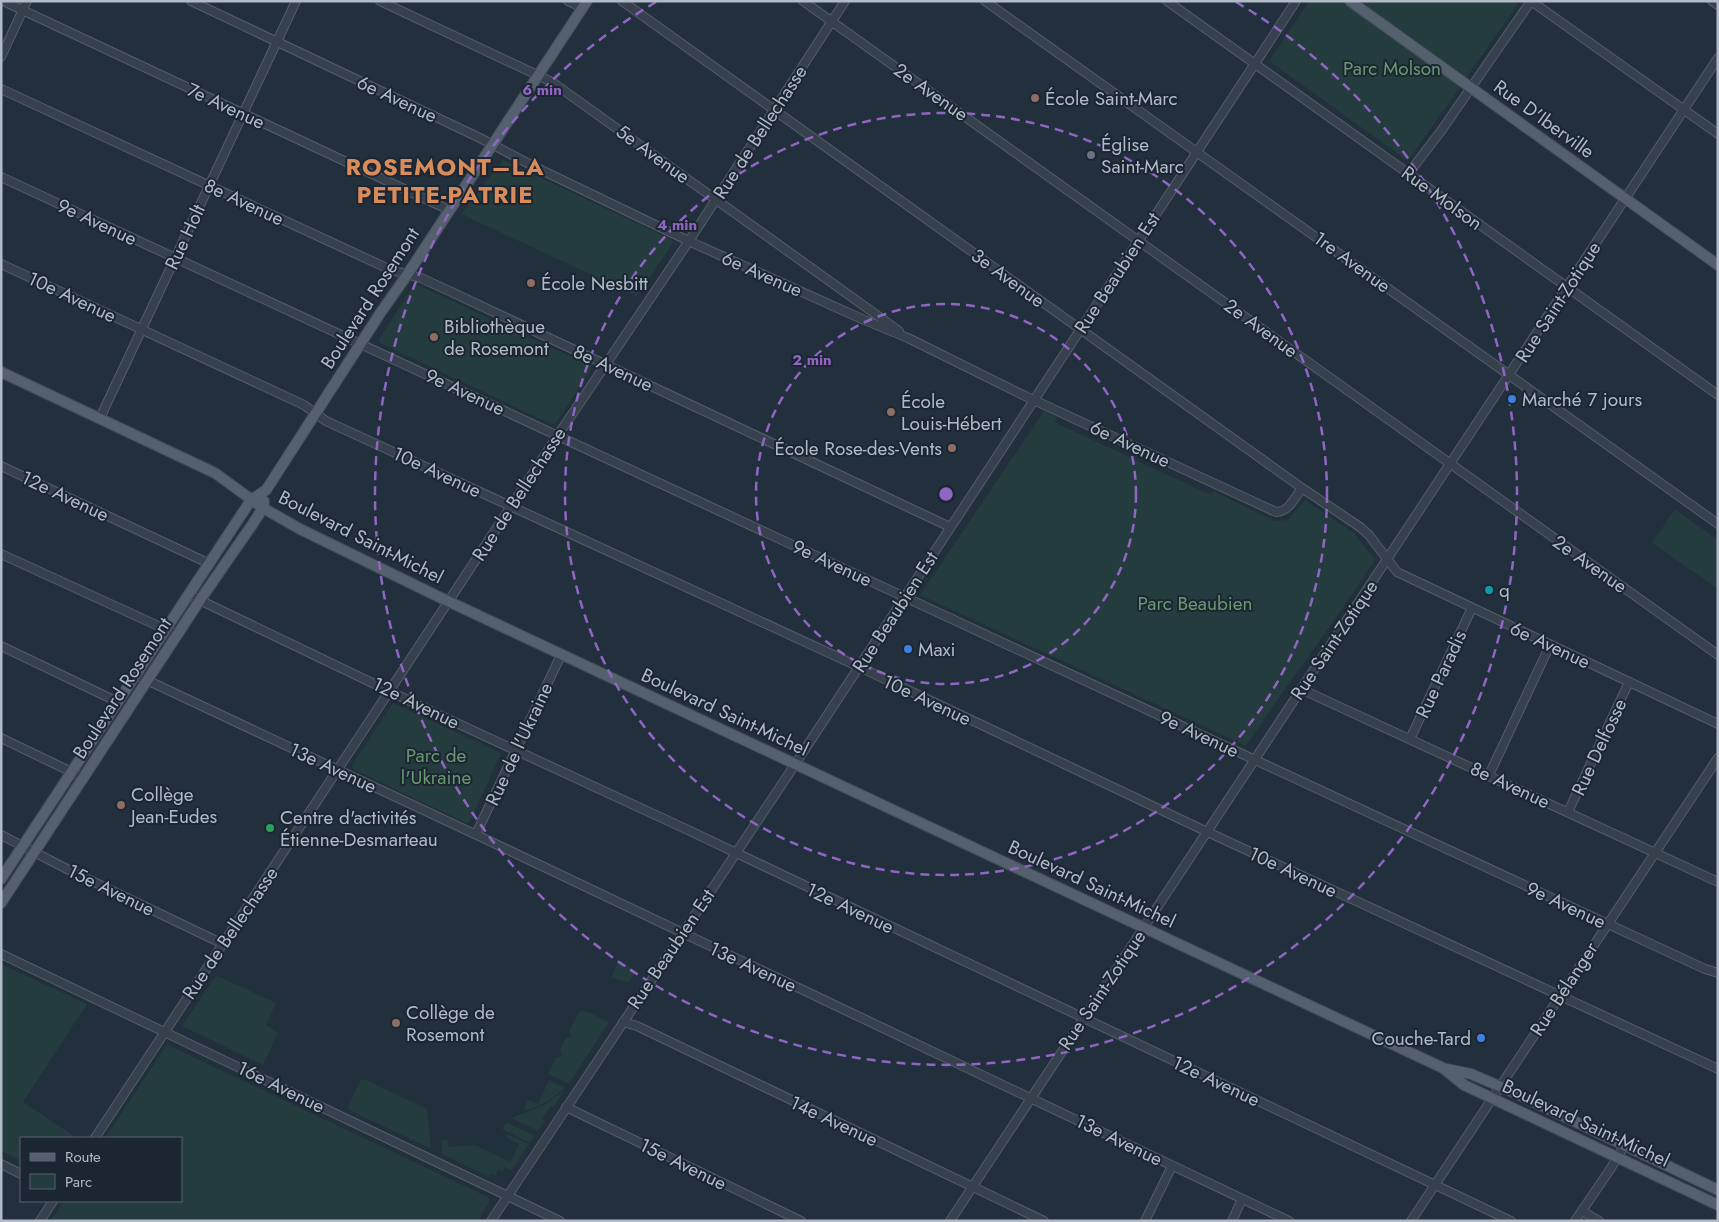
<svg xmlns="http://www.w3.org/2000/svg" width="1719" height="1222" font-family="Jost,sans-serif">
	<rect width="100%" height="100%" fill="#222f3d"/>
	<g fill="#243c3e">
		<path d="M1309 1H1514L1518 4 1408 161 1269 61Z"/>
		<path d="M503 160 672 240 673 243 637 296 461 214Z"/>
		<path d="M414 285H418L591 366V370L556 423 551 424 380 343 379 339Z"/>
		<path d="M1044 411 1057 417 1054 422 1211 495 1213 491 1275 521 1288 520 1305 500 1354 533 1375 560C1334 623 1288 683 1246 746L920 595Z"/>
		<path d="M1675 509 1718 540V589L1652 543Z"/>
		<path d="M393 703 501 753 470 822 466 823 353 769 352 765Z"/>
		<path d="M619 960 633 969 634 974 630 981 624 982 611 977Z"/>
		<path d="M1 964 87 1004 23 1102 77 1138H21V1161L1 1151Z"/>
		<path d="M216 975 276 1003 266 1025 278 1033 263 1065 182 1026Z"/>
		<path d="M580 1011 590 1013 609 1022 569 1084 548 1074 556 1058 562 1056 560 1050 566 1038 571 1036 569 1031Z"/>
		<path d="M168 1045 488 1197 490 1201 478 1221H50L64 1201H181V1138H105L166 1046Z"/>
		<path d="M364 1079 427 1109 431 1149 347 1109 360 1081Z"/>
		<path d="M549 1080 565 1088C554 1097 538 1110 523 1110L528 1100 538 1104Z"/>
		<path d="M565 1090 553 1107 551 1106 542 1118 545 1121 538 1131 511 1118 544 1105Z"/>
		<path d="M506 1122 535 1136 530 1143 502 1129Z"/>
		<path d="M506 1134 529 1144 512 1170 505 1167 503 1172 498 1169 495 1176 491 1174 489 1177 444 1155 442 1153 441 1140 446 1139 448 1141 449 1147 475 1145 510 1162 519 1144 507 1138Z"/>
	</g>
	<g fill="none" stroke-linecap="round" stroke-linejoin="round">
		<defs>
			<g id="minor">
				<path d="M3 1 449 210"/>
				<path d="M191 1 480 138 533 166 693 243 862 319 908 338 1023 395 1276 512C1289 512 1295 497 1302 488"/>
				<path d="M380 1 552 82 899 331"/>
				<path d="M568 1 583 8"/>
				<path d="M622 1 1302 488 1360 527 1369 535 1397 572 1718 724"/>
				<path d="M803 1 1718 655"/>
				<path d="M985 1 1718 524"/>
				<path d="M1167 1 1718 395"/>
				<path d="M1712 1 1718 5"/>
				<path d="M1 57 27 1"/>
				<path d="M1 89 391 270 421 278 460 296 950 527"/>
				<path d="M1408 174 1441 131 1531 1 1718 134"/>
				<path d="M1 177 1664 950 1705 969 1718 973"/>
				<path d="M1 264 304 405 326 421 868 671 1199 828 1718 1069"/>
				<path d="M100 418 296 1"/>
				<path d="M1 466 210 564"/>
				<path d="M1 554 178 635"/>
				<path d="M189 595 435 713 688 830 1511 1221"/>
				<path d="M1 646 118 702"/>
				<path d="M136 675 483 838 1289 1221"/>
				<path d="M1301 689 1718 882"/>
				<path d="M1 738 84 778"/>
				<path d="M1410 739 1472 608"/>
				<path d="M1489 775 1550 645"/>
				<path d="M1568 812 1629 682"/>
				<path d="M476 834 561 655"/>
				<path d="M1 835 67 869 223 944"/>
				<path d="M1 954 560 1221"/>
				<path d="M623 1022 637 1026 1044 1221"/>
				<path d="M566 1107 801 1221"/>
				<path d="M95 1138 554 441 689 241 845 1"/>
				<path d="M1 1164 21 1174"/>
				<path d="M1582 1211 1599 1221"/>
				<path d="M40 1221 53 1201"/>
				<path d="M491 1221 788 775 1296 1"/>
				<path d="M950 1221 1718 58"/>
				<path d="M1145 1221 1172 1166"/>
				<path d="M1232 1221 1242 1199"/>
				<path d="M1411 1221 1718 758"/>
				<path d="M1575 1221 1611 1168 1624 1146"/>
			</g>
			<g id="major">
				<path d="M1350 1 1718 265"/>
				<path d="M1 372 215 473 263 508 300 529 437 596 1443 1068 1464 1085 1481 1093 1718 1205"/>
				<path d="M1 879 251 500 266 490 270 484 381 312 407 275 587 1"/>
				<path d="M1 903 200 600 252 525 263 508 264 501"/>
				<path d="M1447 1069 1471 1074 1513 1092 1718 1190"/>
			</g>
		</defs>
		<use href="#minor" stroke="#545e6b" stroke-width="10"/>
		<use href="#major" stroke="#3f4a56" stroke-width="12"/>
		<use href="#minor" stroke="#36414d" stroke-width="8"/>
		<use href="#major" stroke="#54606d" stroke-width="10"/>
	</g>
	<g fill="none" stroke="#9165c3" stroke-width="2.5" stroke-dasharray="9 6">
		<circle cx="946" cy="494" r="190"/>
		<circle cx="946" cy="494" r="381"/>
		<path d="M1236 2A571 571 0 1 1 656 2"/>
	</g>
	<g fill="#8d6e63" stroke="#1b2632" stroke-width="2">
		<circle cx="1035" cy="98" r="5"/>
		<circle cx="531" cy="283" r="5"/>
		<circle cx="434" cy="337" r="5"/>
		<circle cx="891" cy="412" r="5"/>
		<circle cx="952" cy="448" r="5"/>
		<circle cx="121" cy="805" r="5"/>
		<circle cx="396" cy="1023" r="5"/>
	</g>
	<circle fill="#6b7280" stroke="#1b2632" stroke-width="2" cx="1091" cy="155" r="5"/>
	<g fill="#3f7fe0" stroke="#1b2632" stroke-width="2">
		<circle cx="1512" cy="399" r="5"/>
		<circle cx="908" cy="649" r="5"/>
		<circle cx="1481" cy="1038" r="5"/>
	</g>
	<circle fill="#0f9aa8" stroke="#1b2632" stroke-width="2" cx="1489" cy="590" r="5"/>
	<circle fill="#2e9e5b" stroke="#1b2632" stroke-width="2" cx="270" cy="828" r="5"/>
	<g text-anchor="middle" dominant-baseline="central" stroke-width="4" stroke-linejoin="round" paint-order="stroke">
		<g font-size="19" fill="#679a70" stroke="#1b2632">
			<text x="1392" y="68">Parc Molson</text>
			<text x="1195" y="603">Parc Beaubien</text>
			<text x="436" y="755">Parc de<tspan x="436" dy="22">l'Ukraine</tspan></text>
		</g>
		<g font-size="19" fill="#b1bbc8" stroke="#1b2632">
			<text transform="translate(931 92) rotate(35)">2e Avenue</text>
			<text transform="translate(397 99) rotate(25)">6e Avenue</text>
			<text transform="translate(226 106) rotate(25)">7e Avenue</text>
			<text transform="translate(1544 119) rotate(36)">Rue D'Iberville</text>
			<text transform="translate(760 132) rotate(-57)">Rue de Bellechasse</text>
			<text transform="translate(653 154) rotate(36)">5e Avenue</text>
			<text transform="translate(1442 198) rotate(36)">Rue Molson</text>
			<text transform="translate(244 202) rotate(25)">8e Avenue</text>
			<text transform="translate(97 222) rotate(25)">9e Avenue</text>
			<text transform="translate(185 237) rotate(-65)">Rue Holt</text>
			<text transform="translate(1352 262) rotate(36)">1re Avenue</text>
			<text transform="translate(1117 273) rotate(-57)">Rue Beaubien Est</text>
			<text transform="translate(762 274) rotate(24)">6e Avenue</text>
			<text transform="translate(1008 278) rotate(36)">3e Avenue</text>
			<text transform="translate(72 297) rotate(25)">10e Avenue</text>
			<text transform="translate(370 298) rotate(-57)">Boulevard Rosemont</text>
			<text transform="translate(1558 302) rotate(-57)">Rue Saint-Zotique</text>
			<text transform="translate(1261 328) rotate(36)">2e Avenue</text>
			<text transform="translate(613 368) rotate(25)">8e Avenue</text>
			<text transform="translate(465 392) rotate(25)">9e Avenue</text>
			<text transform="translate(1130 444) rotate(25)">6e Avenue</text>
			<text transform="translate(437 472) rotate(25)">10e Avenue</text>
			<text transform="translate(519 494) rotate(-57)">Rue de Bellechasse</text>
			<text transform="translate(65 496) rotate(25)">12e Avenue</text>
			<text transform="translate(361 537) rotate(27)">Boulevard Saint-Michel</text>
			<text transform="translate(832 563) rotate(25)">9e Avenue</text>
			<text transform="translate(1590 564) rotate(35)">2e Avenue</text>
			<text transform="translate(895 612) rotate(-57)">Rue Beaubien Est</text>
			<text transform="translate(1334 640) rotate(-56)">Rue Saint-Zotique</text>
			<text transform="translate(1550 645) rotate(25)">6e Avenue</text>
			<text transform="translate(1441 674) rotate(-65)">Rue Paradis</text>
			<text transform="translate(122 688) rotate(-57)">Boulevard Rosemont</text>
			<text transform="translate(927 700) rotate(25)">10e Avenue</text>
			<text transform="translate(416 703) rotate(26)">12e Avenue</text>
			<text transform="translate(725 712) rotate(25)">Boulevard Saint-Michel</text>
			<text transform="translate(1199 734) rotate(25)">9e Avenue</text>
			<text transform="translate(519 744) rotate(-65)">Rue de l'Ukraine</text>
			<text transform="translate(1599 747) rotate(-65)">Rue Delfosse</text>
			<text transform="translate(333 768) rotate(25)">13e Avenue</text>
			<text transform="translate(1510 785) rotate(25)">8e Avenue</text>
			<text transform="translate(1293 872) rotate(25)">10e Avenue</text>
			<text transform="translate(1092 884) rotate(25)">Boulevard Saint-Michel</text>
			<text transform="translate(111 890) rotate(26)">15e Avenue</text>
			<text transform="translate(1566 905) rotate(25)">9e Avenue</text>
			<text transform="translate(850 908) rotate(25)">12e Avenue</text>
			<text transform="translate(230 933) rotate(-56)">Rue de Bellechasse</text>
			<text transform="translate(671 949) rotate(-56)">Rue Beaubien Est</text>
			<text transform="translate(753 967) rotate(25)">13e Avenue</text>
			<text transform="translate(1564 989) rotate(-57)">Rue Bélanger</text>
			<text transform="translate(1102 990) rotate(-56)">Rue Saint-Zotique</text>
			<text transform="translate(1216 1081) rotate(25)">12e Avenue</text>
			<text transform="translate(281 1087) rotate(26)">16e Avenue</text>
			<text transform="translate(834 1121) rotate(25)">14e Avenue</text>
			<text transform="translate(1586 1123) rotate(25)">Boulevard Saint-Michel</text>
			<text transform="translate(1119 1140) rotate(26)">13e Avenue</text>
			<text transform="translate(683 1164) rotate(26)">15e Avenue</text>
		</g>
		<g font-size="19" fill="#b1bbc8" stroke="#1b2632" text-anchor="start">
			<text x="1045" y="98">École Saint-Marc</text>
			<text x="1101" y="144">Église<tspan x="1101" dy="22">Saint-Marc</tspan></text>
			<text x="541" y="283">École Nesbitt</text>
			<text x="444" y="326">Bibliothèque<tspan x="444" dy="22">de Rosemont</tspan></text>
			<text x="1522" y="399">Marché 7 jours</text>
			<text x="901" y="401">École<tspan x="901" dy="22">Louis-Hébert</tspan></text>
			<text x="942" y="448" text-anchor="end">École Rose-des-Vents</text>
			<text x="1499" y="590">q</text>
			<text x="918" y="649">Maxi</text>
			<text x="131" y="794">Collège<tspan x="131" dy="22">Jean-Eudes</tspan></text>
			<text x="280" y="817">Centre d'activités<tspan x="280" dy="22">Étienne-Desmarteau</tspan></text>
			<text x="406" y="1012">Collège de<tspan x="406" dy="22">Rosemont</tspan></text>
			<text x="1471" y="1038" text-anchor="end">Couche-Tard</text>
		</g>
		<g font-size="24" font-weight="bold" letter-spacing="1" fill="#d88c5c" stroke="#1b2632">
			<text x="445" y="166">ROSEMONT–LA<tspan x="445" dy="28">PETITE-PATRIE</tspan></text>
		</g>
	</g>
	<circle cx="946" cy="494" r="8" fill="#9165c3" stroke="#1b2632" stroke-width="2.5"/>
	<g font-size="15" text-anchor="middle" font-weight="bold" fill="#9165c3" stroke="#1b2632" stroke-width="4" stroke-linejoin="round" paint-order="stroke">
		<text x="542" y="95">6 min</text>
		<text x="677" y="230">4 min</text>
		<text x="812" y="365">2 min</text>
	</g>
	<rect width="1719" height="1222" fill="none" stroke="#b1bbc8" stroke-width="5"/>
	<rect x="20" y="1137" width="162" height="65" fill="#1b2632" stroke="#57626e"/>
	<rect x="30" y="1153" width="25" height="8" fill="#54606d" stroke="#57626e"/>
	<text x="65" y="1162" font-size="15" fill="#b1bbc8">Route</text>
	<rect x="30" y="1174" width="25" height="15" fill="#243c3e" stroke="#57626e"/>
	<text x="65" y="1187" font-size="15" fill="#b1bbc8">Parc</text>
</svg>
